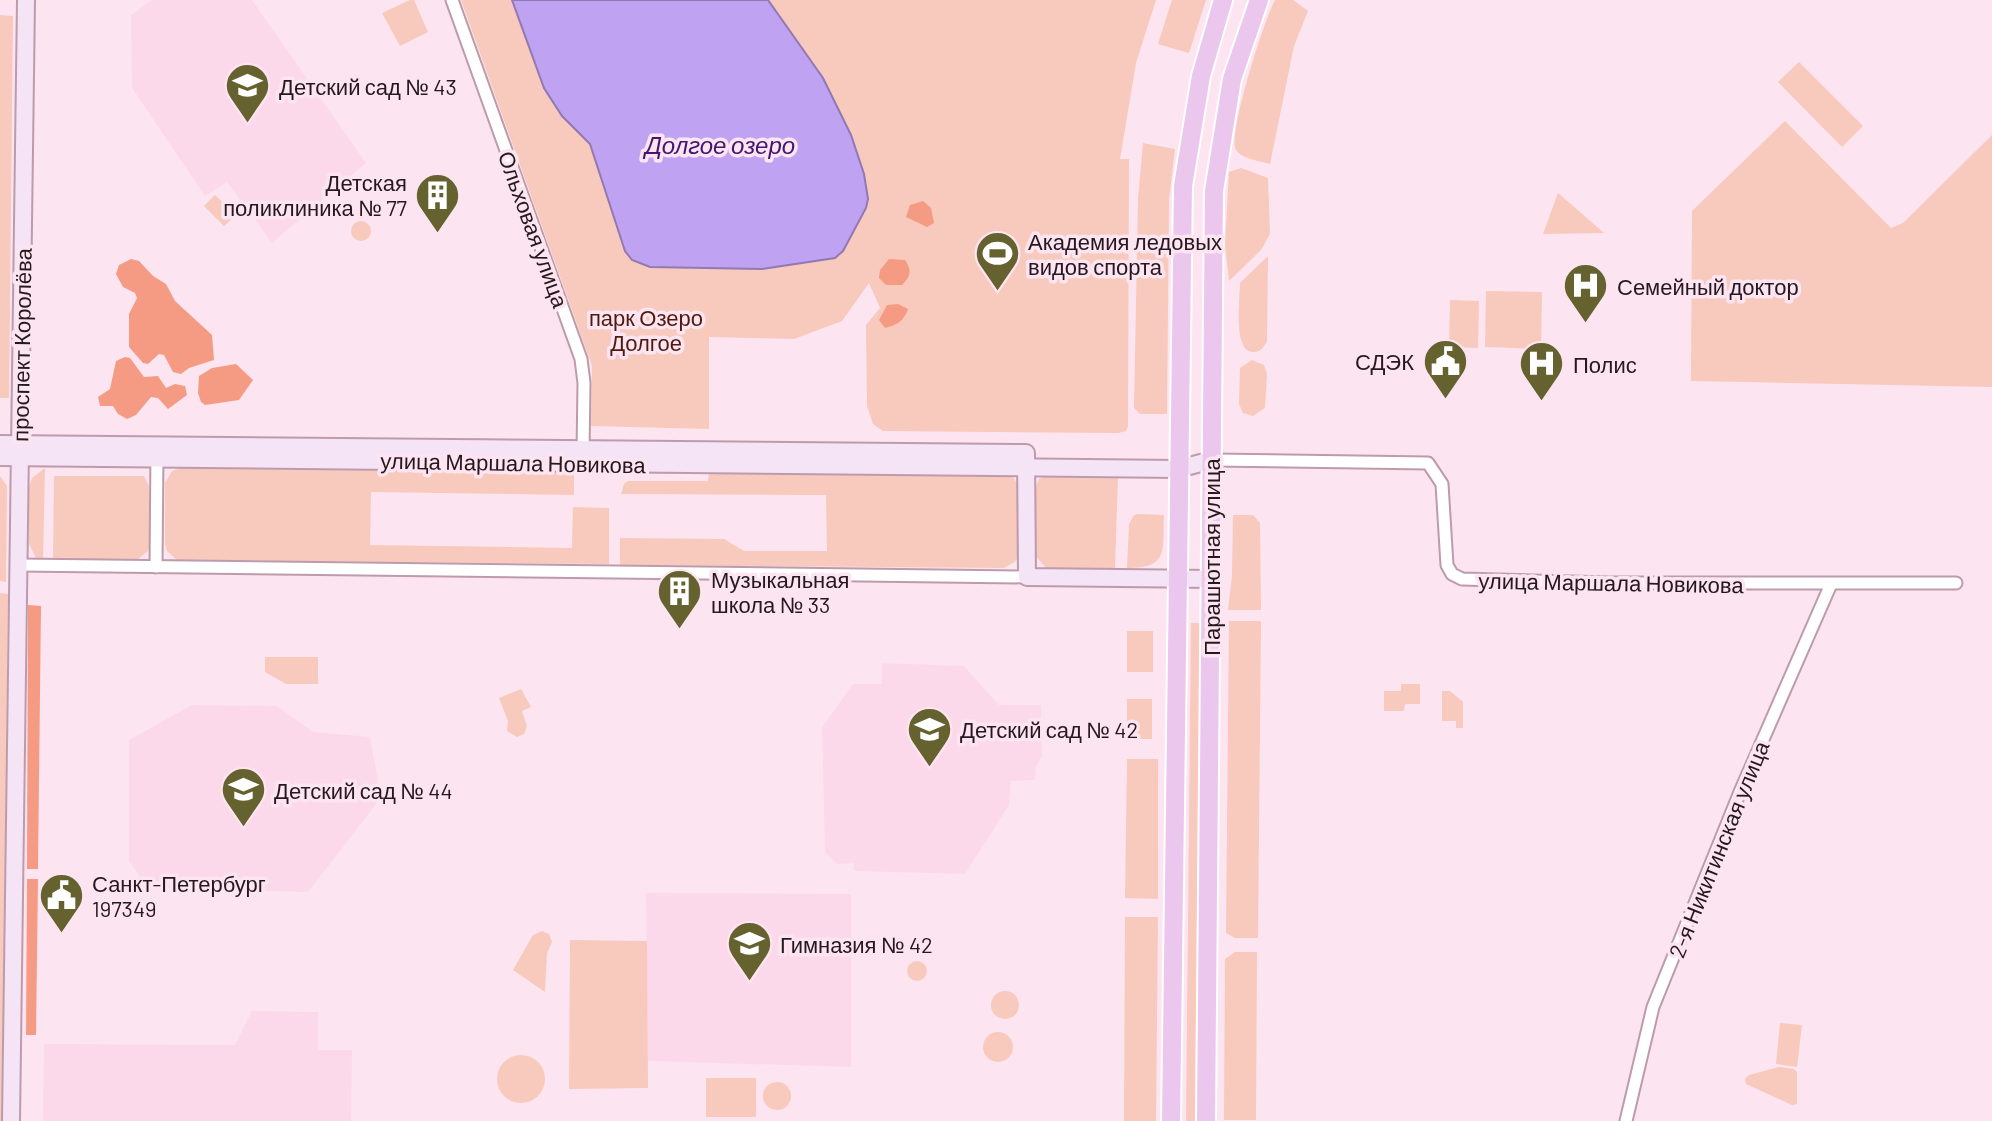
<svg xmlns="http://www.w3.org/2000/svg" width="1992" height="1121" font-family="Barlow,sans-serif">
	<rect width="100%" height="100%" fill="#fce5f0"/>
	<g fill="#fcd9ea">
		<path d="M152 0H252L366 163 272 243 227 182 205 196 132 88 131 15Z"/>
		<path d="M882 663 964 666 999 705H1041L1042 757 1036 766 1035 780 1011 781 1009 805 965 874 854 871V863L837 864 825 852 822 727 853 684H882Z"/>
		<path d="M192 705 277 706 313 732 370 737 381 798 308 892 148 888 129 861V740Z"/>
		<path d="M646 893 851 894V1067L648 1061Z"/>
		<path d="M252 1011 318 1012V1050H352L351 1121H43L44 1044 235 1045Z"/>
	</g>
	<g fill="#f8c9bd">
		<path d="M410 0H414L428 32 400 46 382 13Z"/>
		<path d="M461 0H512L562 116 590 144 625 251 762 269 835 258 843 251 866 208 868 199 864 174 851 135 823 78 768 0H1156L1136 63 1120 159H1129L1128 426 1126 431 1118 433 883 431 873 424 867 406 866 325 880 308 869 283 842 321 794 339 709 337V429L591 426 592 366Z"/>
		<path d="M1172 0H1206L1189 53 1158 44Z"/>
		<path d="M1275 0H1293L1308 11 1294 46 1270 164C1261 161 1242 159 1236 150 1227 136 1265 17 1275 0Z"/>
		<path d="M0 15 13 16 9 398H0Z"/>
		<path d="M1799 62 1863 126 1842 147 1778 82Z"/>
		<path d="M1785 121 1891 228 1903 223 1992 135V387L1691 381 1692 211Z"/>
		<path d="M1143 143 1175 149 1169 200 1167 414H1140L1134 408 1138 199Z"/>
		<path d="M1241 168 1268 178 1270 234 1261 250 1229 281 1225 245 1229 172Z"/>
		<path d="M1558 193 1604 233 1543 234Z"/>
		<path d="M215 195 236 215 224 226 204 206Z"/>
		<circle cx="361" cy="231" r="10"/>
		<path d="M1268 256 1267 341C1264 347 1260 353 1252 352 1233 349 1240 299 1240 283Z"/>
		<path d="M1486 291 1542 292 1541 349 1485 347Z"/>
		<path d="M1450 300 1479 301 1478 348 1449 347Z"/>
		<path d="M1252 360 1264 365 1267 374 1265 408 1253 416 1243 413 1239 404 1240 368Z"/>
		<path d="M45 468 43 559 36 558 29 544V487L32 478Z"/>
		<path d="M180 468 574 473V495L371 492 370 545 572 548 573 507 609 508V564L177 560 167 551 165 544V483L172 471Z"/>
		<path d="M709 471 1011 475 1018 484 1019 553 1016 561 1004 568 620 565V538L724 539 744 551H827L826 495 621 494 624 484 628 481H708Z"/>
		<path d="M1050 474 1118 476 1115 568H1046L1035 555V489L1039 479Z"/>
		<path d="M0 476 7 486 6 582 0 581Z"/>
		<path d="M54 476H144L149 486 150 544 148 551 137 560H53Z"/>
		<path d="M1138 514 1164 515C1162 550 1170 568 1127 568L1129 524 1134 515Z"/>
		<path d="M1233 515H1253L1260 523 1261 610H1228L1232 576Z"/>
		<path d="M0 593 8 594 2 1121H0Z"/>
		<path d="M1229 621H1261L1258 938H1235L1226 933Z"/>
		<path d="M1191 623H1200L1195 1121H1186Z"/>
		<rect x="1127" y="631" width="26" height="41"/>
		<path d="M265 657H318V684H286L265 672Z"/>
		<path d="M1401 684H1420V704H1405L1404 711H1384V691H1401Z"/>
		<path d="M521 689 531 707 522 711 527 726 524 734 517 737 507 731 508 721 499 698Z"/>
		<path d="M1442 691H1450L1463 702V728H1456V721H1442Z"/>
		<rect x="1127" y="699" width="25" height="40"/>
		<path d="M1127 759H1158V899L1125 898Z"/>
		<path d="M1125 917H1158L1156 1121H1124Z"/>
		<path d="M542 931 549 934 552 942 547 953 545 992 513 970 533 935Z"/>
		<path d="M570 940 647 941 648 1088 569 1089Z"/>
		<path d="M1235 952H1257L1256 1120H1224L1225 959Z"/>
		<circle cx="917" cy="971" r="10"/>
		<circle cx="1005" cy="1005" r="14"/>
		<path d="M1780 1023 1802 1025 1797 1067 1776 1064Z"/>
		<circle cx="998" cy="1047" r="15"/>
		<circle cx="521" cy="1079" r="24"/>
		<path d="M1779 1067 1794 1069 1797 1072V1104L1792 1105 1746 1084 1745 1079 1749 1075Z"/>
		<rect x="706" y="1078" width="50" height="39"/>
		<circle cx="777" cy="1096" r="14"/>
	</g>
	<g fill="#f59b84">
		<path d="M923 201 931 208 934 223 927 227 906 217 910 205Z"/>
		<path d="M131 259 139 261 153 276 166 284 175 301 212 335 214 360 189 368 181 374 173 372 164 355 159 354 148 364 143 363 129 347V314L137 298 135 293 123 287 116 274 119 265Z"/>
		<path d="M889 259 905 260C912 271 911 276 902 285H886L879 278 880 270Z"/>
		<path d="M898 304 908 309C904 321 897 325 885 328L879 320 887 305Z"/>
		<path d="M125 357 130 358 144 377 158 376 166 388 175 384 185 386 187 395 168 409 158 398 151 397 136 415 127 419 118 414 113 406H100L98 397 110 389 116 361Z"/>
		<path d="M236 364 253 380 239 400 205 405 201 402 198 393 199 376 212 368Z"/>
		<path d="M28 605 41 606 38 869H27Z"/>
		<path d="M27 879H38L36 1035H26Z"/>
	</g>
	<path fill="#bfa2f1" stroke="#9179b2" stroke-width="2" d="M512 0H768L823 78 851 135 864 174 868 199 866 208 843 251 835 258 762 269 650 267 632 260 625 251 590 144 562 116 544 88Z"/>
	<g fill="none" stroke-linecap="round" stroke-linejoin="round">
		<defs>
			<g id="street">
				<path d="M452 0 581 359 584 383 583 453"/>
				<path d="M1212 460 1428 463 1442 484 1447 565 1452 574 1462 579 1609 583H1956"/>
				<path d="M18 565 1027 577"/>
				<path d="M156 567 157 452"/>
				<path d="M1626 1121 1653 1007 1740 792 1831 584"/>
			</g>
			<g id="secondary">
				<path d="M0 444 1026 453 1027 577 1212 579"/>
				<path d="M0 457 1178 469 1212 460"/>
				<path d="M11 1121 26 0"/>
			</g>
			<g id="primary">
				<path d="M1171 1121 1183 186 1201 76 1223 0"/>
				<path d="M1206 1121 1214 191 1232 79 1259 0"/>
			</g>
		</defs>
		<use href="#street" stroke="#bd9bab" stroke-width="15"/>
		<use href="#secondary" stroke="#bd9bab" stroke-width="20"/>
		<use href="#primary" stroke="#fff" stroke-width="22"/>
		<use href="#street" stroke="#fff" stroke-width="11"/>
		<use href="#secondary" stroke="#f5e3f6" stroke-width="16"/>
		<use href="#primary" stroke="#ebc7ee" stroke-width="18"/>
	</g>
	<defs>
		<symbol id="school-pin" viewBox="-11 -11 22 30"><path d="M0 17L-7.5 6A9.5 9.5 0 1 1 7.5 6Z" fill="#66622f" stroke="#fce5f0"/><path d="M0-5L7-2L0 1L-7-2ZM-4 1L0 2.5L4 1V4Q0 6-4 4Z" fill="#fff"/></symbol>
		<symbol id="building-pin" viewBox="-11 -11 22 30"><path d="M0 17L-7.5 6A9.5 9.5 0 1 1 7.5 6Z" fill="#66622f" stroke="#fce5f0"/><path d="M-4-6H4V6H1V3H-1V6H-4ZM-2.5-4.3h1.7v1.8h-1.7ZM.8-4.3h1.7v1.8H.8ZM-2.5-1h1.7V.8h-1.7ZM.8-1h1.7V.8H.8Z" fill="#fff"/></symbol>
		<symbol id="stadium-pin" viewBox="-11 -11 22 30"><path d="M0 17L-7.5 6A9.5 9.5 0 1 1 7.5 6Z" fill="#66622f" stroke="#fce5f0"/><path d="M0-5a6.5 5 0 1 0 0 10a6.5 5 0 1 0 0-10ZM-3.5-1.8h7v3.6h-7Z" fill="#fff"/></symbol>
		<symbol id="hospital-pin" viewBox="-11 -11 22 30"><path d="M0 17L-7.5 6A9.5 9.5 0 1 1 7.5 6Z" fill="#66622f" stroke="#fce5f0"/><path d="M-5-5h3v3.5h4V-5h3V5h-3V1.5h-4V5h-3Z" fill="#fff"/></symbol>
		<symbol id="civic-pin" viewBox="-11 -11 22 30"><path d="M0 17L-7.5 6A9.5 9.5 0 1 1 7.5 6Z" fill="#66622f" stroke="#fce5f0"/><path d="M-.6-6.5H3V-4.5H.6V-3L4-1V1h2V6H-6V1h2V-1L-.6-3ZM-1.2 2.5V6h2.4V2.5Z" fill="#fff"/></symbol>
	</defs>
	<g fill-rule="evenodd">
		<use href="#school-pin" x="222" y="60" width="51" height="69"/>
		<use href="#building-pin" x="412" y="170" width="51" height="69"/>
		<use href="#stadium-pin" x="972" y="228" width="51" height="69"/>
		<use href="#hospital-pin" x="1560" y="260" width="51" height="69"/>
		<use href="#civic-pin" x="1420" y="336" width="51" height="69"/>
		<use href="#hospital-pin" x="1516" y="338" width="51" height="69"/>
		<use href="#building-pin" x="654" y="566" width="51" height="69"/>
		<use href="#school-pin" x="904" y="704" width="51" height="69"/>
		<use href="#school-pin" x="218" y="764" width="51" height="69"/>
		<use href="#civic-pin" x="36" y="870" width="51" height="69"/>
		<use href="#school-pin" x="724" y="918" width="51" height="69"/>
	</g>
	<g text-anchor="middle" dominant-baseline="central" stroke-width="7" stroke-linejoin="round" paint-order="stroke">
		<g font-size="22" fill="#25181e" stroke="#fce5f0" text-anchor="start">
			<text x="279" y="86">Детский сад № 43</text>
			<text x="407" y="182" text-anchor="end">Детская<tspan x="407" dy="25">поликлиника № 77</tspan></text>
			<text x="1028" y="241">Академия ледовых<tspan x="1028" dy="25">видов спорта</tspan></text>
			<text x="1617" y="286">Семейный доктор</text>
			<text x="1414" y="361" text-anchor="end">СДЭК</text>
			<text x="1573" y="364">Полис</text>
			<text x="711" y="579">Музыкальная<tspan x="711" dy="25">школа № 33</tspan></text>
			<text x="960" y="729">Детский сад № 42</text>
			<text x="274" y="790">Детский сад № 44</text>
			<text x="92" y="883">Санкт-Петербург<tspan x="92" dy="25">197349</tspan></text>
			<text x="780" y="944">Гимназия № 42</text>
		</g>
		<g font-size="22" fill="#25181e" stroke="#fce5f0">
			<text transform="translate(534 229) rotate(70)">Ольховая улица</text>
			<text transform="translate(21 345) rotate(-89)">проспект Королёва</text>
			<text transform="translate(513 462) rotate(1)">улица Маршала Новикова</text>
			<text transform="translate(1211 557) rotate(-90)">Парашютная улица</text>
			<text transform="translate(1611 582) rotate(1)">улица Маршала Новикова</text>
			<text transform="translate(1718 849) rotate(-68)">2-я Никитинская улица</text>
		</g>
		<g font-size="22" fill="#511a0d" stroke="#fce5f0">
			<text x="646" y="317">парк Озеро<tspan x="646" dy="25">Долгое</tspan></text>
		</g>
		<g font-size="24" font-style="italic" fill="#431771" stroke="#fce5f0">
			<text x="720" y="144">Долгое озеро</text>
		</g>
	</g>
</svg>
